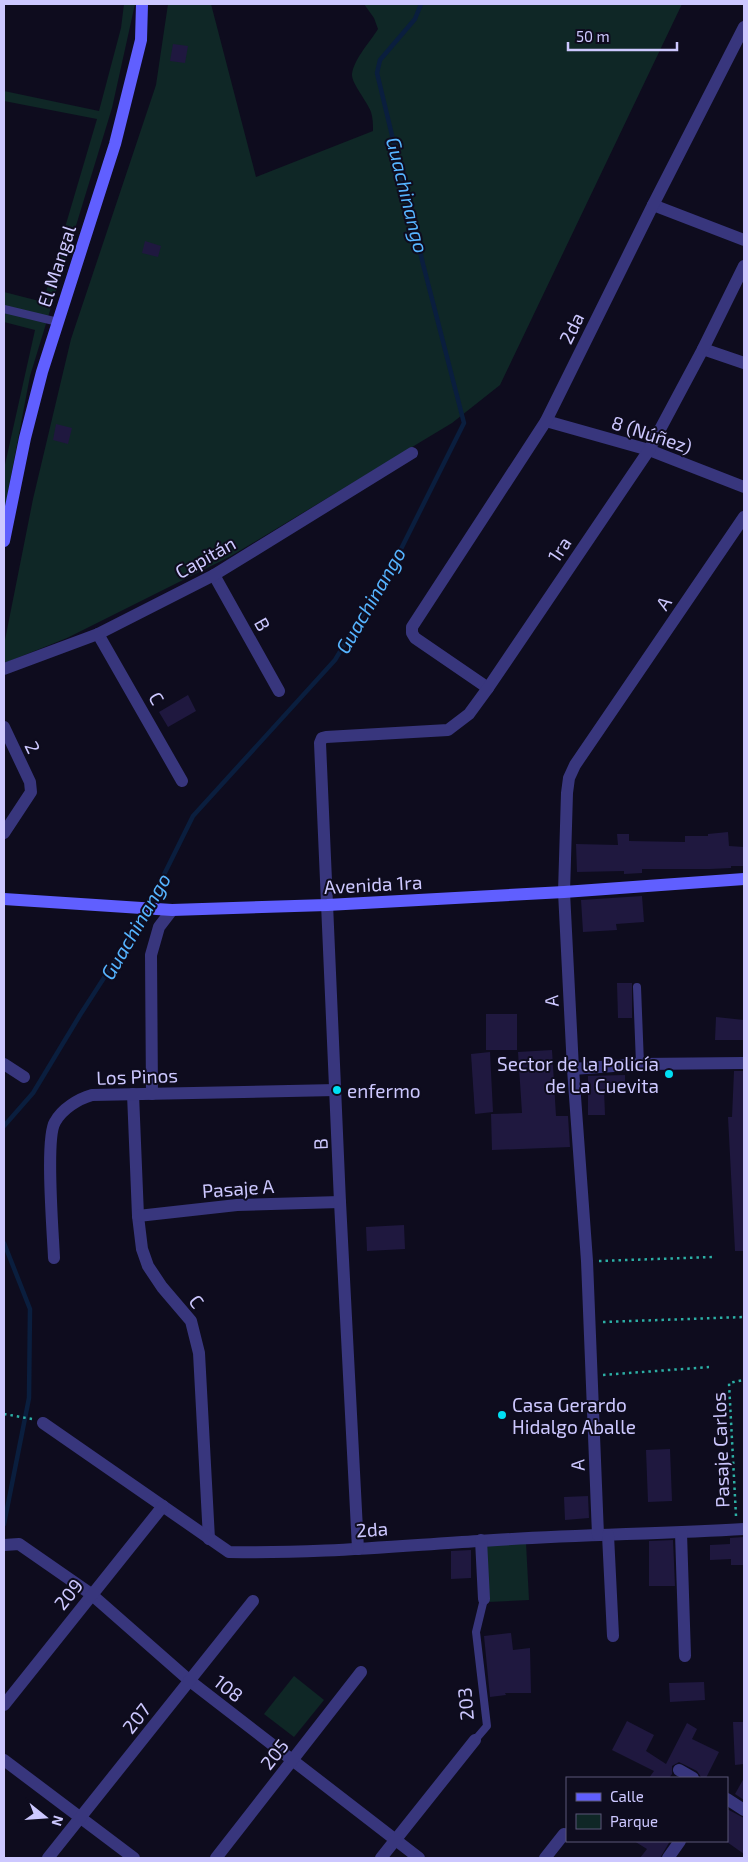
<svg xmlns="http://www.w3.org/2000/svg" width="748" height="1862" font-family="'Exo 2',sans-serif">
	<rect width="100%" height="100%" fill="#0e0c1e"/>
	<g fill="#0f2726">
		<path d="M124 4H135L112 108 30 376 4 513V469L35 330 4 322V292L43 302 97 119 4 101V91L99 111 121 28Z"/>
		<path d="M168 4H211L256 177 373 131C373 125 373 118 371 112 367 101 351 83 352 74 354 59 370 42 378 29L374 18 364 4H682L500 385 452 423 231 556 67 638 7 662H4V645L33 499 71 339 156 85Z"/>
		<path d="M526 1543 529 1600 488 1602 485 1546Z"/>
		<path d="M294 1676 324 1700 294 1737 264 1714Z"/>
	</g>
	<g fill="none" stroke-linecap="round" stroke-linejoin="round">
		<g stroke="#0a1e3e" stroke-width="4.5">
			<path d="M4 1126 33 1093 80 1015 142 919 193 816 335 660 397 557 464 423 423 264 377 73 380 60 415 19 421 4"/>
			<path d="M4 1243 30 1309 29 1398 4 1524"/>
		</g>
	</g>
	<g fill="#1f183f">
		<path d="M173 44 188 46 185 63 170 61Z"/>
		<path d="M145 241 161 246 158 257 142 253Z"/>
		<path d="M56 424 72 428 68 444 53 440Z"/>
		<path d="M188 695 196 711 168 727 159 712Z"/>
		<path d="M728 832 729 846 744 847V866H731V868L710 869H642V873L624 874V871L577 872 576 844 618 845 617 834H629V841L685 842V836H708V834Z"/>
		<path d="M642 896 644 922 616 924 617 930 583 932 581 900Z"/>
		<path d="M617 983H632V1018H618Z"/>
		<rect x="486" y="1014" width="31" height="36"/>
		<path d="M716 1017 744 1020V1040H715Z"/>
		<path d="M552 1050 556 1116H568L570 1147 492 1150 491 1114 522 1113 518 1052Z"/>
		<path d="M490 1052 493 1112 475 1114 471 1054Z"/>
		<path d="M734 1071H744V1251H735L728 1117H732Z"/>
		<path d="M625 1075V1089H604L605 1115H588V1076Z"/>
		<path d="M404 1225 405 1249 367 1251 366 1227Z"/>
		<path d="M670 1449 672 1501 648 1502 646 1450Z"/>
		<path d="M588 1496 589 1518 565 1520 564 1497Z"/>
		<path d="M744 1537V1565H731V1559L710 1560V1545L730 1544V1538Z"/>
		<path d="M673 1540 675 1586H649V1541Z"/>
		<path d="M471 1550V1578L451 1579V1551Z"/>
		<path d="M511 1633 513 1650 530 1648 531 1693H505L506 1695 490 1697 484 1636Z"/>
		<path d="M704 1682 705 1700 670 1702 669 1683Z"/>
		<path d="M627 1721 654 1735 646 1751 666 1764 687 1723 697 1729 692 1739 719 1752 706 1778 701 1777 697 1771 679 1762 672 1766V1774L669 1778H649L654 1771 612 1750Z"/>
		<path d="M733 1722H744V1764L735 1765Z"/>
		<path d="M744 1778V1800L735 1794Z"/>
		<path d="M727 1809 744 1818V1854L727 1842Z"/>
		<path d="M634 1841H670L660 1858H640L647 1849Z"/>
	</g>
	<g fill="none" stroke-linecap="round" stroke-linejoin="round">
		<g stroke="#2cafa5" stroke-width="2.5" stroke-dasharray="2.5 4" stroke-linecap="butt">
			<path d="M599 1261 713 1257"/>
			<path d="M603 1322 744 1317"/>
			<path d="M603 1375 709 1367"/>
			<path d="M4 1414 32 1419"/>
			<path d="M736 1516 729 1383 744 1380"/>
		</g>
		<g stroke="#38367d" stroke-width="8">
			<path d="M4 309 58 322"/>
			<path d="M637 987 640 1064"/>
			<path d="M475 1740 487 1726 476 1632 484 1599"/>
		</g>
		<g stroke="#38367d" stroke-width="12">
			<path d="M653 205 744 240"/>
			<path d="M703 349 744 363"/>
			<path d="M546 421 649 450 744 487"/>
			<path d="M214 575 279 691"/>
			<path d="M98 634 182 781"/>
			<path d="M4 669 98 634 214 575 412 453"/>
			<path d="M488 688 415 638 412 633V627L546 421 653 205 744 27"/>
			<path d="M4 727 30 782 31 792 4 833"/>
			<path d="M4 1064 24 1077"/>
			<path d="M573 1069 640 1064 744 1063"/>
			<path d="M133 1094 138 1216 142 1249 148 1266 162 1287 191 1321 199 1353 209 1539"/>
			<path d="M152 1094 151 955 159 927 172 910"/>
			<path d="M138 1216 237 1205 340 1202"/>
			<path d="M54 1258C53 1233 45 1138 55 1122 62 1109 78 1099 92 1095L336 1090"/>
			<path d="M43 1423 229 1552C313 1554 396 1546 479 1541 567 1535 656 1534 744 1529"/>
			<path d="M681 1533 685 1656"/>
			<path d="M598 1535 587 1261 573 1069 564 892 567 793 569 778 575 765 744 517"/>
			<path d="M608 1535 613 1636"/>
			<path d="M481 1540 484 1599"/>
			<path d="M4 1545 19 1544 91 1594 190 1681 419 1858"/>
			<path d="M358 1549 340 1202 320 743 322 738 326 737 448 730 469 714 488 688 649 450 703 349 744 266"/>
			<path d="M4 1705 163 1506"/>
			<path d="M4 1760 134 1858"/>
			<path d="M679 1770 693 1778"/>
			<path d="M727 1799 744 1810"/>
			<path d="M48 1858 253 1601"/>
			<path d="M216 1858 361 1672"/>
			<path d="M381 1858 475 1740"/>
			<path d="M545 1858 564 1834"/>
			<path d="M668 1858 680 1841"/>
		</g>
		<g stroke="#605fff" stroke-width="12">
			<path d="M4 541 25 438 42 372 115 144 141 40 142 4"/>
			<path d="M4 899 172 910 327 905 564 892 744 879"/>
		</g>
	</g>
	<g fill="#00dff3" stroke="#0e0c1e" stroke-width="2">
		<circle cx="669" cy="1074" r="5"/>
		<circle cx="337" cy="1090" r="5"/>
		<circle cx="502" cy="1415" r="5"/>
	</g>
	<g text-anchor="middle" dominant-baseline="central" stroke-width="4" stroke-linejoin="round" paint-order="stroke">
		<g font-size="19" fill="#cdc8ff" stroke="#0e0c1e">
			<text transform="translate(56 266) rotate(-72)">El Mangal</text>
			<text transform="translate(571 328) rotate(-64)">2da</text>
			<text transform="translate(652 434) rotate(18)">8 (Núñez)</text>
			<text transform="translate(559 549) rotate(-56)">1ra</text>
			<text transform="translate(205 557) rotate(-29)">Capitán</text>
			<text transform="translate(663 603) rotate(-56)">A</text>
			<text transform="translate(263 624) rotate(61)">B</text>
			<text transform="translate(157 698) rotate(60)">C</text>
			<text transform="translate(33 747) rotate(64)">2</text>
			<text transform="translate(373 884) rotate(-3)">Avenida 1ra</text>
			<text transform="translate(551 1001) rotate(-93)">A</text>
			<text transform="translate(137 1076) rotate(-2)">Los Pinos</text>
			<text transform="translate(320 1144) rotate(-92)">B</text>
			<text transform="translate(238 1188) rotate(-4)">Pasaje A</text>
			<text transform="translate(197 1301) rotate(53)">C</text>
			<text transform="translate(720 1450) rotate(-92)">Pasaje Carlos</text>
			<text transform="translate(577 1465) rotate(-92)">A</text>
			<text transform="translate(372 1529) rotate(-4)">2da</text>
			<text transform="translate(68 1594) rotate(-51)">209</text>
			<text transform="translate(229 1688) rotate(38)">108</text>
			<text transform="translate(465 1704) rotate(-95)">203</text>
			<text transform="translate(136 1718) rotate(-52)">207</text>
			<text transform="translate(274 1754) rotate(-52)">205</text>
		</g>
		<g font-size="19" fill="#cdc8ff" stroke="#0e0c1e" text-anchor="start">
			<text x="659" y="1063" text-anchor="end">Sector de la Policía<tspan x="659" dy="22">de La Cuevita</tspan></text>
			<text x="347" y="1090">enfermo</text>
			<text x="512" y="1404">Casa Gerardo<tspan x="512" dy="22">Hidalgo Aballe</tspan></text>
		</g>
		<g font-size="20" font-style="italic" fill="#56b4ff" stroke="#0e0c1e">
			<text transform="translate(408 195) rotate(76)">Guachinango</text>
			<text transform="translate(370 600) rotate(-60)">Guachinango</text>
			<text transform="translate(135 926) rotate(-60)">Guachinango</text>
		</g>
	</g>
	<rect width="748" height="1862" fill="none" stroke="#cdc8ff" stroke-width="10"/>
	<rect x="566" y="1777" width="162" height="65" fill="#0e0c1e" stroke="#5a5778"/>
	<rect x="576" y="1793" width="25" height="8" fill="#605fff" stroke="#5a5778"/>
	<text x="610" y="1802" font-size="15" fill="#cdc8ff">Calle</text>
	<rect x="576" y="1814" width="25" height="15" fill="#0f2726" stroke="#5a5778"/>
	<text x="610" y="1827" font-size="15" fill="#cdc8ff">Parque</text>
	<g transform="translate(45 1817) rotate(107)" stroke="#0e0c1e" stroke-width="4" paint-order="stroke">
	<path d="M0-4L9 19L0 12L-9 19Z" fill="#cdc8ff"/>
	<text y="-8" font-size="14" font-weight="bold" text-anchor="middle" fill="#cdc8ff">N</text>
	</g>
	<path d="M568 42v8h109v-8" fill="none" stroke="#cdc8ff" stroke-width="2.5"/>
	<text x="576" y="42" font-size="15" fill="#cdc8ff" stroke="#0e0c1e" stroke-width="4" paint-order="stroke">50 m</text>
</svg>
